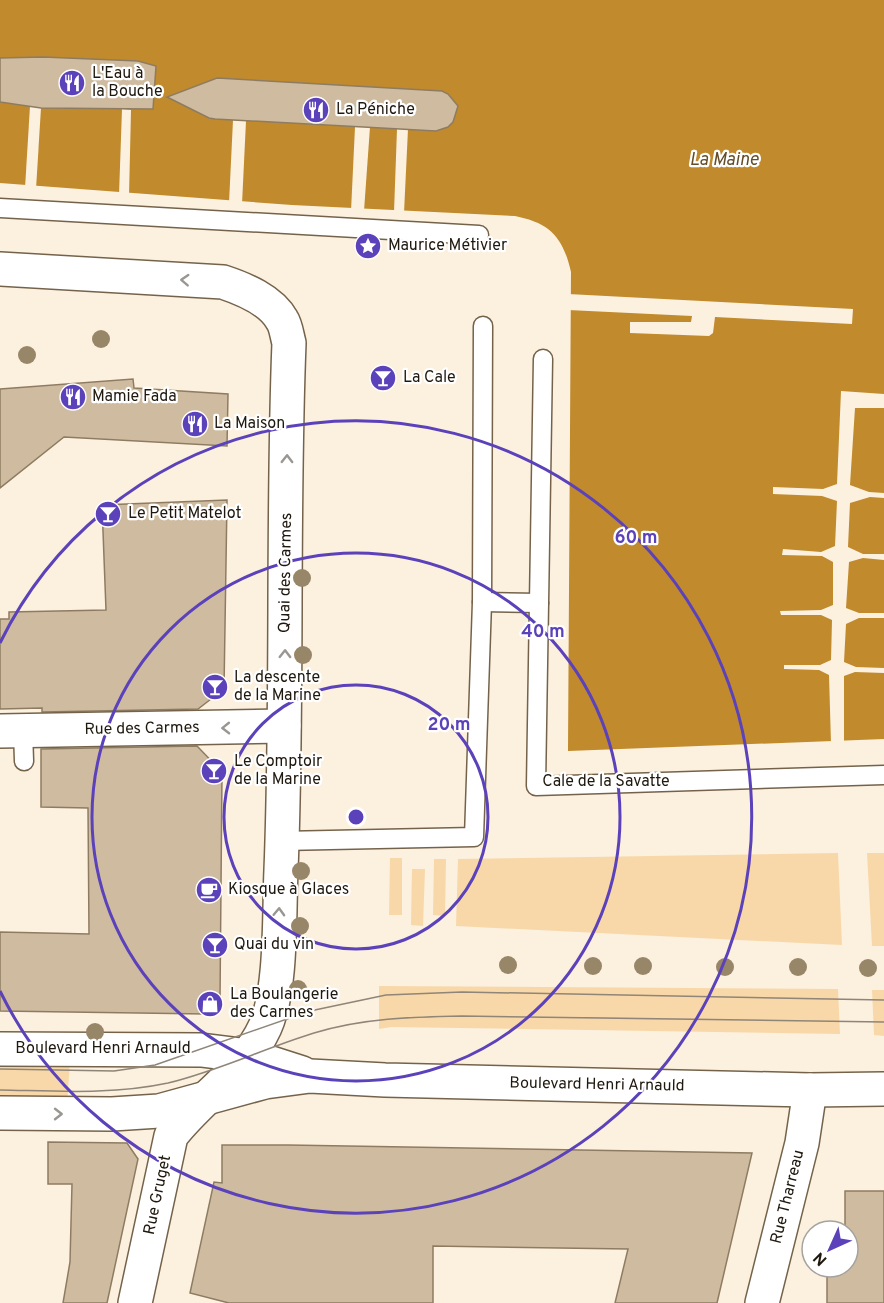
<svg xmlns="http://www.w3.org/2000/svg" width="884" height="1303" font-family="Overpass,sans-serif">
	<rect width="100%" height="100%" fill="#fcf0df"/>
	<g fill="#f8d8a9">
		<path d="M838 853 842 945 456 926 458 859Z"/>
		<path d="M867 853H884V946H872Z"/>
		<path d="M390 858H402V915H389Z"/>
		<path d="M434 859H446L445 916 433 915Z"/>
		<path d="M412 869H425L423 926 411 925Z"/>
		<path d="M379 986 838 989 840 1034 391 1027 379 1029Z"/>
		<path d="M872 990H884V1036L874 1035Z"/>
		<path d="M0 1060 70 1061 67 1105 0 1104Z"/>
	</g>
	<path fill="#c08a2d" d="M0 0H884V739L568 751 571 272C563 237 550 223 515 216L292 205 0 183Z"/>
	<g fill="#fcf0df">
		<path d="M30 106 41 108 36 189 25 188Z"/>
		<path d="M122 109 131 110 129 196 119 195Z"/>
		<path d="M233 120 246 121 242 204 229 203Z"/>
		<path d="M355 127H370L364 211H351Z"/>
		<path d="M397 129H408L404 213 394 212Z"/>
		<path d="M568 294 853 309 852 324 715 317 713 333 709 336 630 333V322H691L692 316 568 310Z"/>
		<path d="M841 391 884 394V408H855L850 485 869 492 884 493V498L870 497 850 503 848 547 863 554H884V560L863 558 849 562 846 608 859 613H884V618H859L846 624 844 662 856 667 884 668V673L855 672 844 676V743L831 744 829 675 819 670 784 669V665H820L831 660 832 620 821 615H781L780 611 821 610 833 605V562L822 556 782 555 783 549 821 552 835 546 837 501 822 496 773 494V487L823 489 837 484Z"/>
	</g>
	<g fill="#cfbca0" stroke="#8e7c62" stroke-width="1.5">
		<path d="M43 57 138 61 156 66 153 109 41 108 0 102V58Z"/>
		<path d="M217 78 442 91 448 94 458 106 453 122 448 127 436 131 215 119 209 118 167 97Z"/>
		<path d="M133 379 134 388 228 394 227 446 64 437 0 488V389Z"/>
		<path d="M227 500 224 689 198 709 42 712V708L0 709V619H9V612L106 610 102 505Z"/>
		<path d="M197 746 222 772 220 1000 206 1014 0 1011V932L89 934 88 808 41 807V749Z"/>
		<path d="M48 1142 127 1143 138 1159 107 1303H63L70 1262 72 1184H48Z"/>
		<path d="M222 1145H288L752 1153 717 1303H615L628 1249 433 1246V1303H229L190 1293 214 1182 222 1183Z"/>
		<path d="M845 1191H884V1303H827V1267H848V1231H845Z"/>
	</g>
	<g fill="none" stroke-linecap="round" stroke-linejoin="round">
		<defs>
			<g id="service">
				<path d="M0 208 479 235"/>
				<path d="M543 359 536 786 884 775"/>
				<path d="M482 602 539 603"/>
				<path d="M23 731 24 761"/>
				<path d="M282 841 474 837 482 602 483 326"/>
			</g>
			<g id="minor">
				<path d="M0 269 223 282C244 289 271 300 282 320 286 326 287 336 289 343 282 518 288 694 281 870 279 912 282 990 265 1027 245 1071 200 1098 171 1136L135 1303"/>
				<path d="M0 731 284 726"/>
				<path d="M762 1303 802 1143 810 1090"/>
			</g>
			<g id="tertiary">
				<path d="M0 1049 201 1050 249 1056 302 1073"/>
				<path d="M0 1113 112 1114 159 1111 265 1082 310 1076 385 1080 810 1090 884 1089"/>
			</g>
		</defs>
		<use href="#service" stroke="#74634a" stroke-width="21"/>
		<use href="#minor" stroke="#74634a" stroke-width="36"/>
		<use href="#tertiary" stroke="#74634a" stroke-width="36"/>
		<use href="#service" stroke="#fff" stroke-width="18"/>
		<use href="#minor" stroke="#fff" stroke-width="33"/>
		<use href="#tertiary" stroke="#fff" stroke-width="33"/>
		<g stroke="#8f8578" stroke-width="1.5">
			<path d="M0 1069 114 1071 155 1065 310 1011 386 995 462 992 884 1000"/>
			<path d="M0 1090C56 1091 112 1095 168 1083 218 1071 265 1048 314 1033 363 1018 412 1017 462 1016L884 1022"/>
		</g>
	</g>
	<g fill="#988669">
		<circle cx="101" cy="339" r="9"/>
		<circle cx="27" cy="355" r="9"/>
		<circle cx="302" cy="578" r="9"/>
		<circle cx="303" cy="655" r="9"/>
		<circle cx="301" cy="871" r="9"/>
		<circle cx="300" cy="926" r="9"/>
		<circle cx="508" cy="965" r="9"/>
		<circle cx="593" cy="966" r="9"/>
		<circle cx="643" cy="966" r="9"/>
		<circle cx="725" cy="967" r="9"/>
		<circle cx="798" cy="967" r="9"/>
		<circle cx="868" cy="968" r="9"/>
		<circle cx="298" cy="989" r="9"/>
		<circle cx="95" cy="1032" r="9"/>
	</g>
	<defs><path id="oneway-chevron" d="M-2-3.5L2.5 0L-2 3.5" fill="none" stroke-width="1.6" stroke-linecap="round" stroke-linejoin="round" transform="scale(1.5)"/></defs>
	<g stroke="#9a9793">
		<use href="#oneway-chevron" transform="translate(185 280) rotate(-177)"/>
		<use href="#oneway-chevron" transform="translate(287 459) rotate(-89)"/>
		<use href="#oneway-chevron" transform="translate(285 654) rotate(-89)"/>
		<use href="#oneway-chevron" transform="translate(226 728) rotate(179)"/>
		<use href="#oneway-chevron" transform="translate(279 912) rotate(-88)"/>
		<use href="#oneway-chevron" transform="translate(58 1114)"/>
	</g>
	<g fill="none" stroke="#5b42ba" stroke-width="3">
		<circle cx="356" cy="817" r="132"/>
		<circle cx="356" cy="817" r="264"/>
		<path d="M0 643A396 396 0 1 1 0 991"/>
	</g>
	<defs>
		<symbol id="restaurant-disc" viewBox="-11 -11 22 22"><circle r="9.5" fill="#5b42ba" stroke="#fff"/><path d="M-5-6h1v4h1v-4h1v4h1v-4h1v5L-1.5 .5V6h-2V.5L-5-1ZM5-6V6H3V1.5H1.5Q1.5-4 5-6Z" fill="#fff"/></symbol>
		<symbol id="sight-disc" viewBox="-11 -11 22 22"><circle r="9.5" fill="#5b42ba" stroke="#fff"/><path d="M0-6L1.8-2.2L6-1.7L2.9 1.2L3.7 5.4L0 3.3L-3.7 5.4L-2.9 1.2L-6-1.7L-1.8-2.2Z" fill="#fff"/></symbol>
		<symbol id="bar-disc" viewBox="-11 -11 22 22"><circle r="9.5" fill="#5b42ba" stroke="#fff"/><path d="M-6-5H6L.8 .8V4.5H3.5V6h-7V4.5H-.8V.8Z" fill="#fff"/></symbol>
		<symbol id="cafe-disc" viewBox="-11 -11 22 22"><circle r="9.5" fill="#5b42ba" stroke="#fff"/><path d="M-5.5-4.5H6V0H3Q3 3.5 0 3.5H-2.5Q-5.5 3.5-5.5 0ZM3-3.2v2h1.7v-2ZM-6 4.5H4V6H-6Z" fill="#fff"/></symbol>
		<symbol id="shop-disc" viewBox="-11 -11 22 22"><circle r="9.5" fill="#5b42ba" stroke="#fff"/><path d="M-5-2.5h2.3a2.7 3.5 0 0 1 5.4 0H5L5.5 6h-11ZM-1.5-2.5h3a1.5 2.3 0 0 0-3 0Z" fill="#fff"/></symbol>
	</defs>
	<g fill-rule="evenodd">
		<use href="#restaurant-disc" x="57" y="68" width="30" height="30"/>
		<use href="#restaurant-disc" x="301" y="95" width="30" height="30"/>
		<use href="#sight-disc" x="353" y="231" width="30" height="30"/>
		<use href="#bar-disc" x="368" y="363" width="30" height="30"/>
		<use href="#restaurant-disc" x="58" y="382" width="30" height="30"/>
		<use href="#restaurant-disc" x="180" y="409" width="30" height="30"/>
		<use href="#bar-disc" x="93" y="499" width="30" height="30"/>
		<use href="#bar-disc" x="200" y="672" width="30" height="30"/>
		<use href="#bar-disc" x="199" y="756" width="30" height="30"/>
		<use href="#cafe-disc" x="194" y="875" width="30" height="30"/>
		<use href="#bar-disc" x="200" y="930" width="30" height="30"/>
		<use href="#shop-disc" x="195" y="989" width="30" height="30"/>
	</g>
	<g text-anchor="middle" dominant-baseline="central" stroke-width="4.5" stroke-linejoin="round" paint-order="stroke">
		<g font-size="16" fill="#1f180e" stroke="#fff" text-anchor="start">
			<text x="92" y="74">L'Eau à<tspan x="92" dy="18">la Bouche</tspan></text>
			<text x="336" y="110">La Péniche</text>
			<text x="388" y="246">Maurice Métivier</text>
			<text x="403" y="378">La Cale</text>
			<text x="92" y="397">Mamie Fada</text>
			<text x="214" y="424">La Maison</text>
			<text x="128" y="514">Le Petit Matelot</text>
			<text x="234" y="678">La descente<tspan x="234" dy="18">de la Marine</tspan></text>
			<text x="234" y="762">Le Comptoir<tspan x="234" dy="18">de la Marine</tspan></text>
			<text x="228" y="890">Kiosque à Glaces</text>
			<text x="234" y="945">Quai du vin</text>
			<text x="230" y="995">La Boulangerie<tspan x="230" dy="18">des Carmes</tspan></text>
		</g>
		<g font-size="16" fill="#1f180e" stroke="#fff">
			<text transform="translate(286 573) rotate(-89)">Quai des Carmes</text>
			<text transform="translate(142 729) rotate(-1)">Rue des Carmes</text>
			<text x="606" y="782">Cale de la Savatte</text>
			<text x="103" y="1049">Boulevard Henri Arnauld</text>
			<text transform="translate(597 1085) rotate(1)">Boulevard Henri Arnauld</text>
			<text transform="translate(158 1195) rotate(-78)">Rue Gruget</text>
			<text transform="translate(788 1197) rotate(-76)">Rue Tharreau</text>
		</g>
		<g font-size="18" font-style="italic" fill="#634c27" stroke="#fff">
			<text x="724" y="160">La Maine</text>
		</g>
	</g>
	<circle cx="356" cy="817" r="9" fill="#5b42ba" stroke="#fff" stroke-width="3"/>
	<g font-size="18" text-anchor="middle" font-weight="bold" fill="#5b42ba" stroke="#fff" stroke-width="4.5" stroke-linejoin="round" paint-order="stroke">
		<text x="636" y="543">60 m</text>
		<text x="543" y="637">40 m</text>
		<text x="449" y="730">20 m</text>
	</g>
	<g transform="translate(830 1249) rotate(225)"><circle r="28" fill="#ffffff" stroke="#a5a39f" stroke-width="1.5"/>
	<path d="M0-4.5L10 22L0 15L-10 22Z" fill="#5b42ba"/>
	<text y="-9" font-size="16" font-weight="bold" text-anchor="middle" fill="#1f180e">N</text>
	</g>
</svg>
